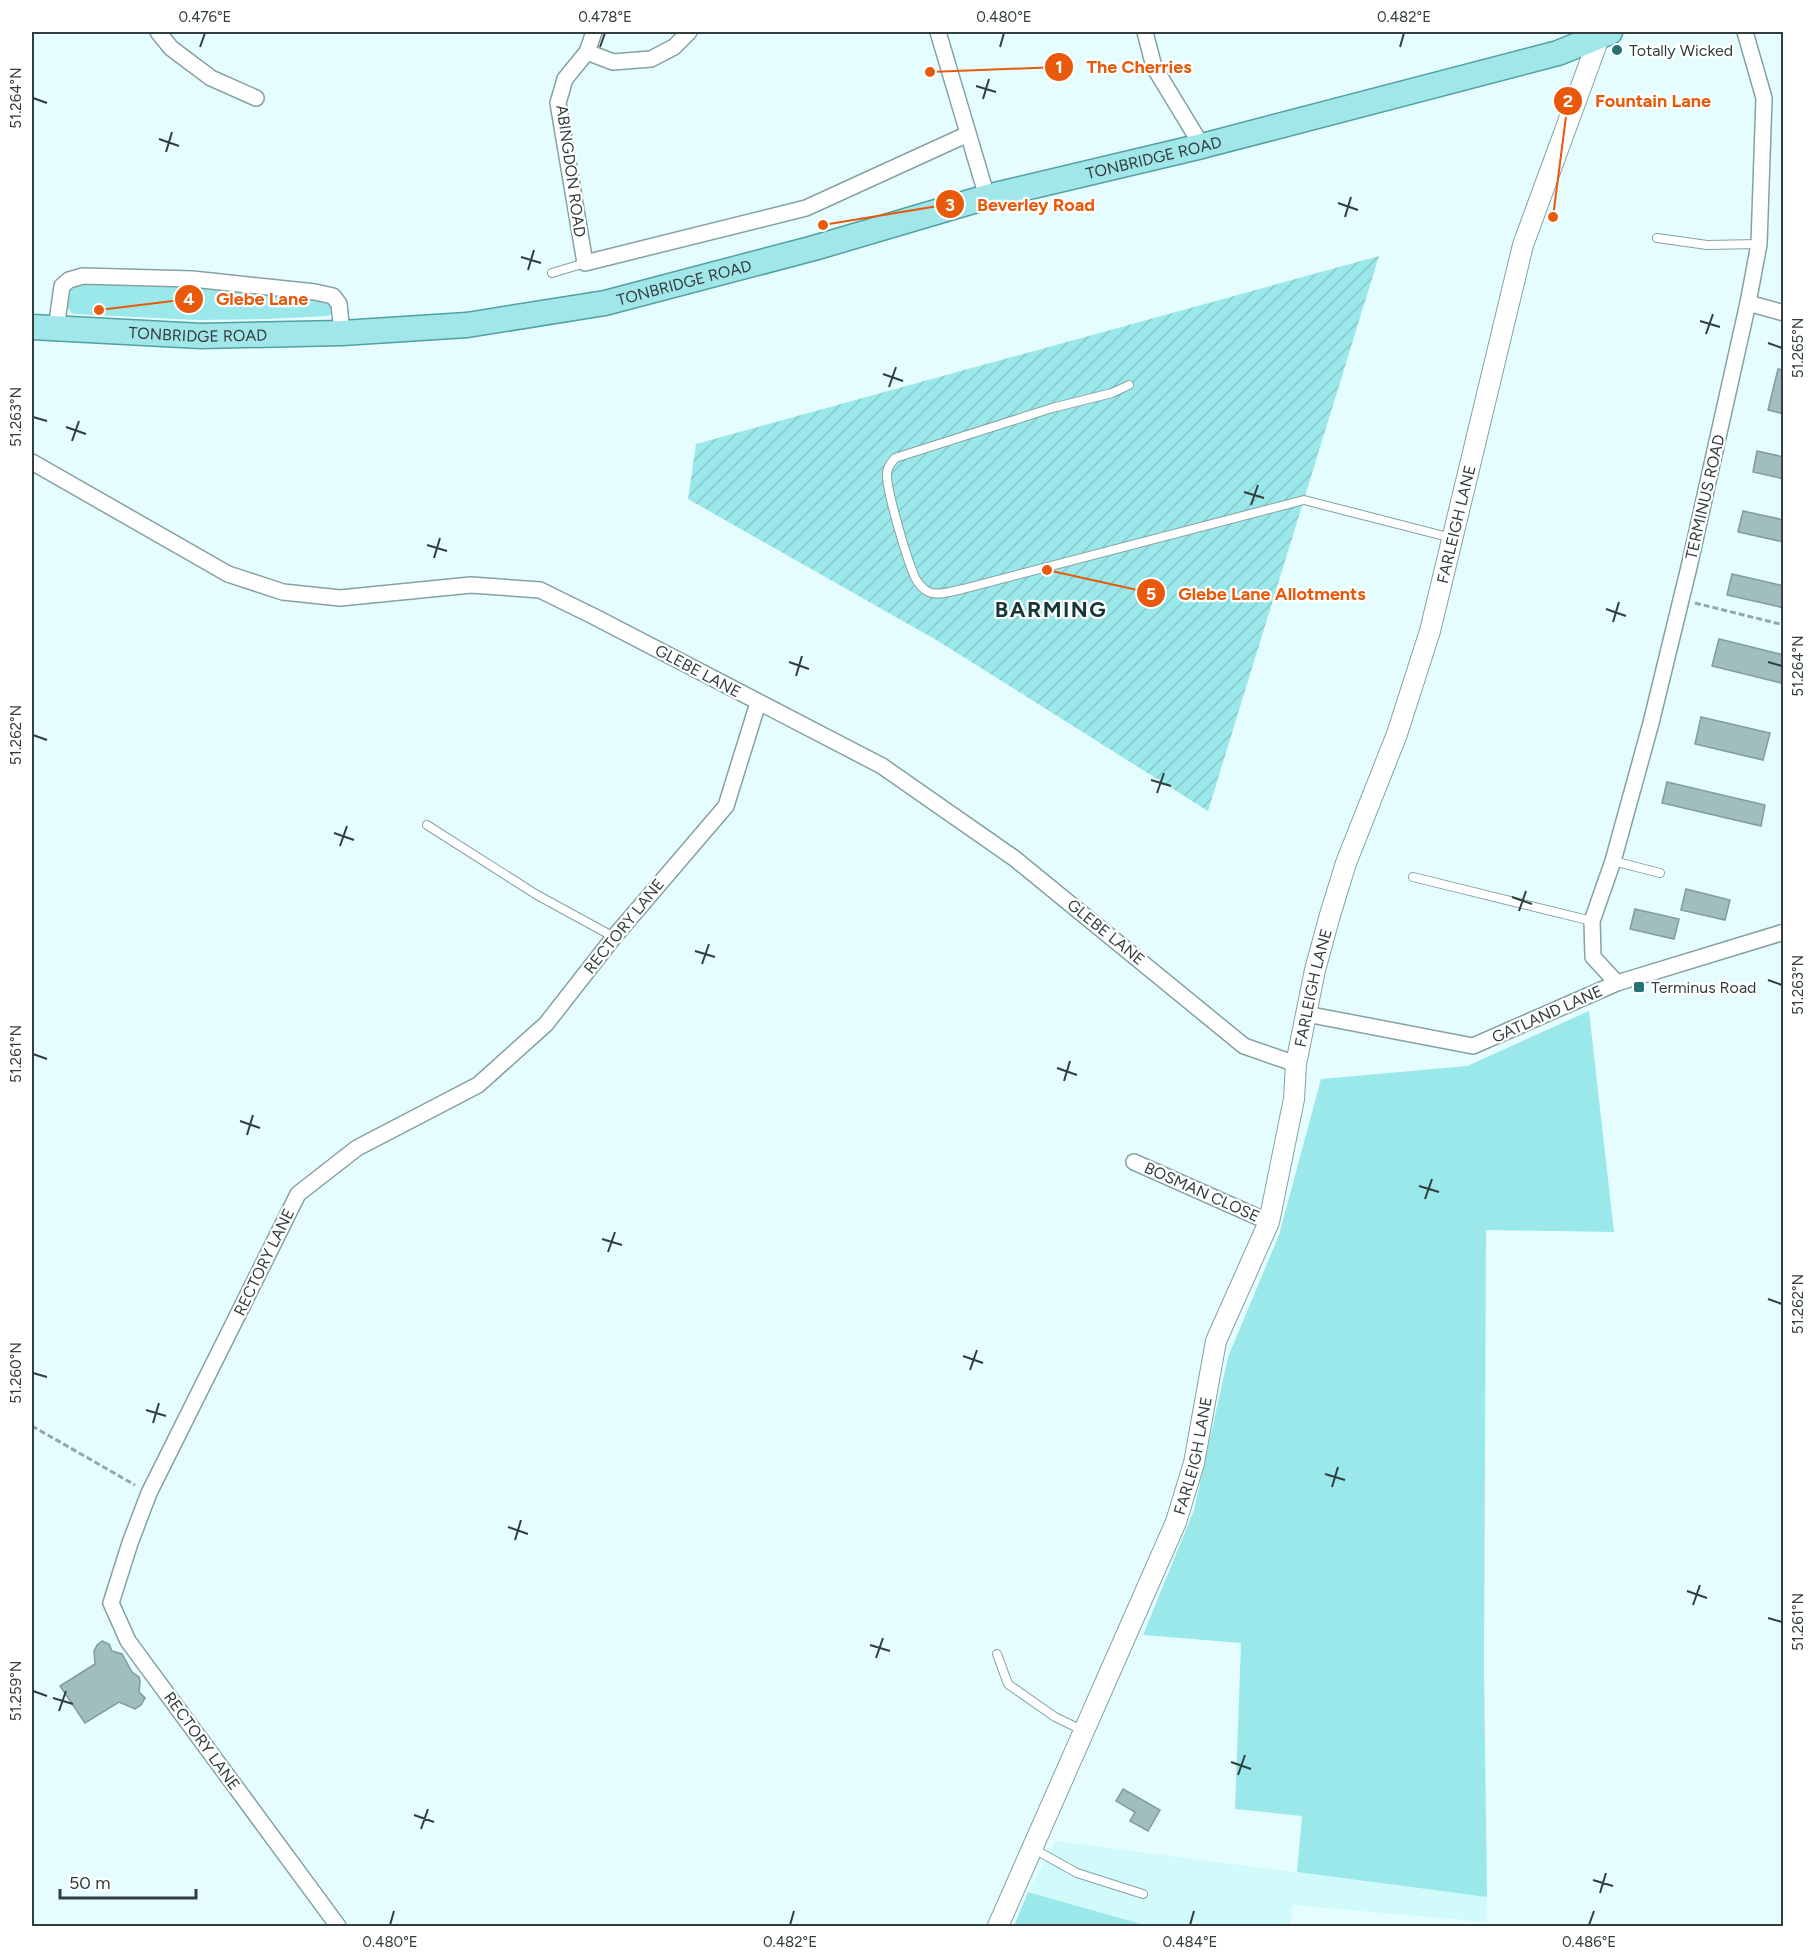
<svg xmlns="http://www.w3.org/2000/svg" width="1815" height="1958" font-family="Figtree,sans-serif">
	<defs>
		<pattern id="garden-furrows" width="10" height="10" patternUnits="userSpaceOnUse" patternTransform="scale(1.5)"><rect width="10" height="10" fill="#9be8eb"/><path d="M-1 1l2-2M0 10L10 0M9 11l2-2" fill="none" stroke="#86c8cb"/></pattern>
	</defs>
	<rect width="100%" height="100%" fill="#e5fdfe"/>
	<path fill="#d1fafb" d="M1055 1841 1487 1897 1486 1922 1293 1905 1290 1926H1148L1028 1892Z"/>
	<g fill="#9be8eb">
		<path d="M90 282 209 288 323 300 332 306V312L329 316 267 319 198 320 73 314C66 308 62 295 70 287 75 283 83 283 90 282Z"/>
		<path d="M1589 1011 1614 1232 1486 1230 1484 1669 1487 1897 1297 1872 1302 1816 1235 1809 1241 1643 1143 1635 1194 1510 1228 1357 1279 1235 1321 1079 1467 1066Z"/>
		<path d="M1028 1892 1148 1926H1014Z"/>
	</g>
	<path fill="url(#garden-furrows)" d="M1379 256 1208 811 938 641 688 499 696 444Z"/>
	<g fill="#a1bebf" stroke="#809c9d" stroke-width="1.5">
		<path d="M1778 369 1784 370V414L1768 410Z"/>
		<path d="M1757 451 1784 457V479L1753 472Z"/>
		<path d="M1743 511 1784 520V542L1738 532Z"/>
		<path d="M1732 574 1784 586V608L1727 595Z"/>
		<path d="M1719 639 1784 655V672L1781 683 1712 666Z"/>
		<path d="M1701 717 1770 733 1763 760 1695 744Z"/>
		<path d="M1667 782 1765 805 1761 826 1662 803Z"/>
		<path d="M1686 889 1730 900 1725 920 1681 910Z"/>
		<path d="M1635 909 1679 919 1674 939 1630 929Z"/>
		<path d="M102 1641 109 1644 112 1651 122 1654 132 1672 139 1677 140 1681 139 1692 145 1698 141 1705 135 1709 119 1702 85 1723 60 1686 95 1664 94 1651 97 1645Z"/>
		<path d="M1123 1789 1160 1810 1148 1831 1130 1821 1135 1812 1116 1801Z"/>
	</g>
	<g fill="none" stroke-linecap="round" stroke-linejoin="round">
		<defs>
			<g id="service">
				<path d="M1657 238 1707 245 1759 244"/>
				<path d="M552 273 585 263"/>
				<path d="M1129 385 1112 393 1052 408 895 458C891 463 887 467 887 474 886 489 909 568 917 581 920 585 923 589 927 591 936 597 953 591 963 589L1304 500 1452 538"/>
				<path d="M427 825 537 895 614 937"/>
				<path d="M1613 861 1660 873"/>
				<path d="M1413 877 1592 921"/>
				<path d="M997 1654 1008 1684 1055 1717 1082 1730"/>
				<path d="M1034 1849 1077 1873 1143 1894"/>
			</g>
			<g id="minor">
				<path d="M158 32 171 48 211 78 256 98"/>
				<path d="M594 32 587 52 565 79 558 103 585 263 806 208 968 134"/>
				<path d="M938 32 987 197"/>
				<path d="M1145 32 1154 67 1202 146"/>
				<path d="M587 52 613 62 651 59 674 47 689 32"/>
				<path d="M1748 303 1784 313"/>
				<path d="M56 329 62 286 69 280 83 276 192 279 315 292 333 296 339 304 342 333"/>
				<path d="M32 462 228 574 283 592 340 598 471 585 540 590 595 617 882 766 1014 858 1244 1046 1296 1064"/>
				<path d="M1617 983 1593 957 1592 921 1613 861 1651 723 1689 567 1748 303 1759 244 1764 98 1745 32"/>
				<path d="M1306 1014 1473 1046 1617 983 1784 932"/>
				<path d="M1134 1162 1269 1222"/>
				<path d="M338 1926 128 1641 111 1603 130 1543 149 1493 298 1194 357 1148 478 1085 546 1024 614 937 726 806 758 703"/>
			</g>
			<g id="tertiary">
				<path id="s1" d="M998 1926 1176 1522 1194 1463 1216 1341 1269 1222 1294 1099 1296 1064 1315 970 1330 915 1346 863 1397 734 1430 631 1523 245 1600 35"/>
			</g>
			<g id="primary">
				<path id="s2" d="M32 327 201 336 342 333 467 325 605 303 814 248 987 197 1202 146 1558 53 1610 32"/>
			</g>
		</defs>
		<use href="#service" stroke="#85a2a2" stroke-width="10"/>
		<use href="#minor" stroke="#85a2a2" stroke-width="18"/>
		<use href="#tertiary" stroke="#85a2a2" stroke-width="22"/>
		<use href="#primary" stroke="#51a0a3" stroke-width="27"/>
		<g stroke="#94a6a7" stroke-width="3" stroke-dasharray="6 3" stroke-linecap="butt">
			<path d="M1695 603 1784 625"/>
			<path d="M32 1426 135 1485"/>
		</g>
		<use href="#service" stroke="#fff" stroke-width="8"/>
		<use href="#minor" stroke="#fff" stroke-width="15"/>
		<use href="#tertiary" stroke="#fff" stroke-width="20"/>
		<use href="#primary" stroke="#a1e6e8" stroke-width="24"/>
	</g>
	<path fill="none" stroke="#323e3e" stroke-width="2" d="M200 47 205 33M600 47 605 33M1000 47 1004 33M1400 47 1404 33M976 86 996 92M33 98 47 103M983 99 989 79M159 139 179 146M166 152 172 132M1338 203 1358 210M1345 217 1351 197M521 257 541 263M528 270 534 250M1700 321 1720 327M1706 334 1713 314M1768 343 1782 348M883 374 903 381M889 387 896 367M33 417 47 421M66 427 86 434M72 441 79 421M1244 492 1264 498M1251 505 1258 485M427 545 447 551M434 558 440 538M1606 609 1626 616M1613 622 1619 602M789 662 809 669M1768 662 1782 666M796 676 802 656M33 735 47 740M1151 780 1171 786M1157 793 1164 773M334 833 354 840M340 846 347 826M1512 897 1532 904M1519 911 1526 891M695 951 715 957M702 964 709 944M1768 980 1782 985M33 1054 47 1059M1057 1068 1077 1075M1064 1081 1070 1061M240 1121 260 1128M247 1135 253 1115M1419 1186 1439 1192M1425 1199 1432 1179M602 1239 622 1245M608 1252 615 1232M1768 1299 1782 1304M963 1356 983 1363M970 1370 977 1350M33 1373 47 1377M146 1410 166 1416M153 1423 159 1403M1325 1474 1345 1480M1332 1487 1338 1467M508 1527 528 1534M515 1540 521 1520M1687 1591 1707 1598M1693 1605 1700 1585M1768 1618 1782 1622M870 1645 890 1651M876 1658 883 1638M33 1691 47 1696M53 1698 73 1704M59 1711 66 1691M1231 1762 1251 1769M1238 1775 1245 1755M414 1815 434 1822M421 1829 428 1809M1593 1880 1613 1886M1600 1893 1606 1873M390 1925 394 1911M790 1925 794 1911M1190 1925 1194 1911M1589 1925 1594 1911"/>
	<g fill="#287275" stroke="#fff" stroke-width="2">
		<circle cx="1617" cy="50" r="6"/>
		<rect x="1633" y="981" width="12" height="12" rx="3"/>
	</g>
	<g text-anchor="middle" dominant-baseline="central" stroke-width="4.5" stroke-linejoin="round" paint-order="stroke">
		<g font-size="16" fill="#323e3e" stroke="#fff" text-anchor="start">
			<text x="1629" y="50">Totally Wicked</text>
			<text x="1651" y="987">Terminus Road</text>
		</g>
		<g font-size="16" fill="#323e3e" stroke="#fff">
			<text stroke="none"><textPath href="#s2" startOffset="1143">TONBRIDGE ROAD</textPath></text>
			<text transform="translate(571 171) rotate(82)">ABINGDON ROAD</text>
			<text stroke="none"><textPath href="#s2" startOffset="657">TONBRIDGE ROAD</textPath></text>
			<text stroke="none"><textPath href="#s2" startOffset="166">TONBRIDGE ROAD</textPath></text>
			<text transform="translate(1705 497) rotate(-77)">TERMINUS ROAD</text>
			<text stroke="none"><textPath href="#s1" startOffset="1482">FARLEIGH LANE</textPath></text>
			<text transform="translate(698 671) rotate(28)">GLEBE LANE</text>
			<text transform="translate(624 926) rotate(-51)">RECTORY LANE</text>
			<text transform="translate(1106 932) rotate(39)">GLEBE LANE</text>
			<text stroke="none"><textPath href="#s1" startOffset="996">FARLEIGH LANE</textPath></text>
			<text transform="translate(1547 1014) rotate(-24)">GATLAND LANE</text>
			<text transform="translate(1202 1192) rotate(24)">BOSMAN CLOSE</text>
			<text transform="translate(264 1262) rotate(-64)">RECTORY LANE</text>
			<text stroke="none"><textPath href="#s1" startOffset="510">FARLEIGH LANE</textPath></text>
			<text transform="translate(202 1741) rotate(54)">RECTORY LANE</text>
		</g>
		<g font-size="22" font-weight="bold" letter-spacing="1.5" fill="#143738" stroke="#fff">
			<text x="1051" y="609">BARMING</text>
		</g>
	</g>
	<path fill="none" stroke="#e8590c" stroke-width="2" d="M930 72L1059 67M1553 217L1568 101M823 225L950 204M99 310L189 299M1047 570L1151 593"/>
	<g fill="#e8590c" stroke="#fff" stroke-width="2">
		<circle cx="930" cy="72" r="6"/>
		<circle cx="1553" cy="217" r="6"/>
		<circle cx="823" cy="225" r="6"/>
		<circle cx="99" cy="310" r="6"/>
		<circle cx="1047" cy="570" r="6"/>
		<circle cx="1059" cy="67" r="15"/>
		<circle cx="1568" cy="101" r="15"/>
		<circle cx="950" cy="204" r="15"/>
		<circle cx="189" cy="299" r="15"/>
		<circle cx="1151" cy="593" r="15"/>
	</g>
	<g font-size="18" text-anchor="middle" font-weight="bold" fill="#fff">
		<text x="1059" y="73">1</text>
		<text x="1568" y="107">2</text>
		<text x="950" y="211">3</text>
		<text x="189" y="305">4</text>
		<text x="1151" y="600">5</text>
	</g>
	<g font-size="18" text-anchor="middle" font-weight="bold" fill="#e8590c" stroke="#fff" stroke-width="4.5" stroke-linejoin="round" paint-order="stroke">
		<text x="1139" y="73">The Cherries</text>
		<text x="1653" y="107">Fountain Lane</text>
		<text x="1036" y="211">Beverley Road</text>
		<text x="262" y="305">Glebe Lane</text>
		<text x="1272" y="600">Glebe Lane Allotments</text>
	</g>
	<rect width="1815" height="1958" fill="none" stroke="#ffffff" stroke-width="66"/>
	<path d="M60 1889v9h136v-9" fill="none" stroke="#323e3e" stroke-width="3"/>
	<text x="69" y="1889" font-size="18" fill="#323e3e" stroke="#ffffff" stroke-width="4.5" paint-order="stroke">50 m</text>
	<rect x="33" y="33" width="1749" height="1892" fill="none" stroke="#323e3e" stroke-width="2"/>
	<g font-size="15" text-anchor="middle" fill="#323e3e">
		<text x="205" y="22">0.476°E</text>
		<text x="605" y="22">0.478°E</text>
		<text x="1004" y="22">0.480°E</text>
		<text x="1404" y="22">0.482°E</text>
		<text transform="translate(16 98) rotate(-90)" y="5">51.264°N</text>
		<text transform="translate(1798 348) rotate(-90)" y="5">51.265°N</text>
		<text transform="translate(16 417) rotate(-90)" y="5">51.263°N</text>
		<text transform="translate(1798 666) rotate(-90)" y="5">51.264°N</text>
		<text transform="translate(16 735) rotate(-90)" y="5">51.262°N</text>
		<text transform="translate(1798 985) rotate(-90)" y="5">51.263°N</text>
		<text transform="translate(16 1054) rotate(-90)" y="5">51.261°N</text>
		<text transform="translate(1798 1304) rotate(-90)" y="5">51.262°N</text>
		<text transform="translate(16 1373) rotate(-90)" y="5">51.260°N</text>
		<text transform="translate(1798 1622) rotate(-90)" y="5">51.261°N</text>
		<text transform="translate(16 1691) rotate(-90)" y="5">51.259°N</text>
		<text x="390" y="1947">0.480°E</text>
		<text x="790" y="1947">0.482°E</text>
		<text x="1190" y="1947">0.484°E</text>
		<text x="1589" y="1947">0.486°E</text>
	</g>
</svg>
